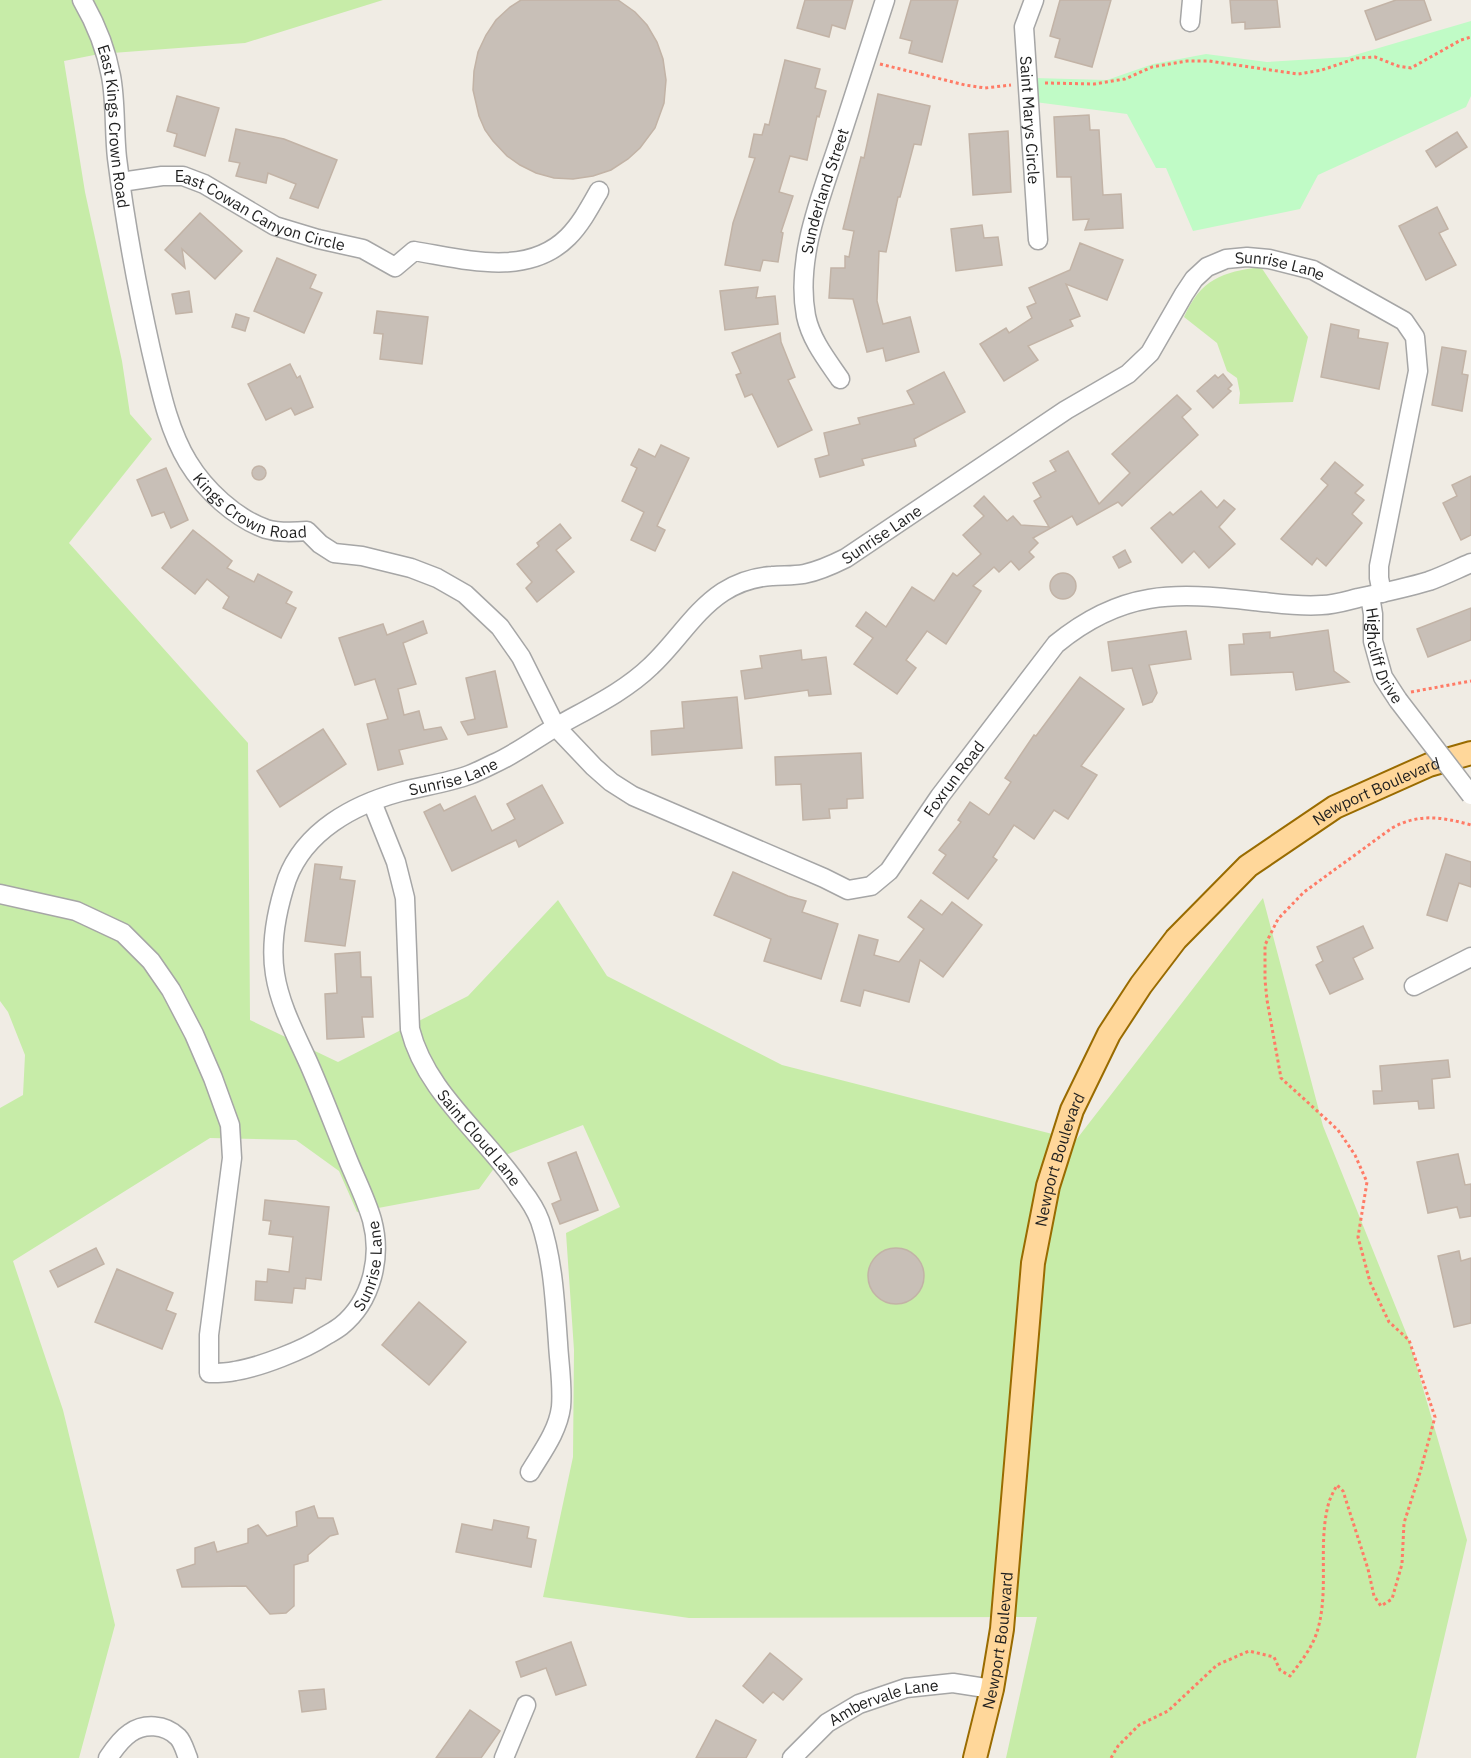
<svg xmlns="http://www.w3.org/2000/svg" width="1471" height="1758" font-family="'IBM Plex Sans',sans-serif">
	<rect width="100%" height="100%" fill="#f0ece4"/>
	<g fill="#c7eca8">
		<path d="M0 0H383L245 43 99 54 64 61 85 192 122 361 130 414 152 439 69 543 248 743 250 1020 338 1062 468 996 558 900 607 976 782 1065 1076 1140 1263 898 1323 1126 1409 1340 1467 1540 1416 1758H1006L1037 1617 689 1618 543 1597 573 1457 574 1350 566 1233 620 1207 583 1125 503 1156 479 1189 357 1212 339 1171 296 1140 210 1138 13 1261 63 1410 115 1625 79 1758H0V1108L23 1095 25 1055 8 1012 0 1001Z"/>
		<path d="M1261 267 1308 337 1293 402 1239 404 1240 393 1237 378 1227 371 1217 343 1184 317C1201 279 1222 272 1261 267Z"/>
	</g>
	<path fill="#c0fbc6" d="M1471 21V96L1466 107 1318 175 1300 209 1193 231 1166 168H1156L1127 114 1035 102 1034 78 1107 80 1153 64 1206 54 1267 62 1348 57Z"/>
	<g fill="#c8bfb7" stroke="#c2b3a6" stroke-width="1.5">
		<path d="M521 0H618L635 12 647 25 657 42 663 59 666 80 664 103 655 128 640 148 628 159 611 170 593 176 573 179 554 178 536 173 520 165 507 156 493 141 485 130 479 116 473 90 474 71 478 52 486 35 496 20 510 7Z"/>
		<path d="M805 0H853L845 29 832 25 829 37 797 28Z"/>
		<path d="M911 0H958L942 62 909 53 912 41 900 38Z"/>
		<path d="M1060 0H1111L1092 67 1055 57 1060 39 1050 36Z"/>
		<path d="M1230 0H1277L1280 27 1245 29V22L1232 23Z"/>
		<path d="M1396 0H1424L1431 20 1376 40 1365 11Z"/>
		<path d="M785 60 820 69 815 88 826 91 819 117 817 116 807 160 790 156 779 192 793 196 781 232 783 233 778 262 763 260 760 271 725 265 733 223 755 158 749 157 754 134 762 135 765 124 769 125Z"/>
		<path d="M878 94 930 106 921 145 914 144 900 197H898L886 252 879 251 877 301 883 324 910 317 919 352 886 361 883 348 867 352 853 299 829 298 831 268H845V256L849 257 854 231 843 229 861 157 864 158Z"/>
		<path d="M177 96 219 108 205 156 174 146 177 134 167 131Z"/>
		<path d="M1089 115 1090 130H1099L1103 195 1121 194 1123 228 1085 230 1089 219 1073 220 1071 177H1057L1054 117Z"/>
		<path d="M236 129 284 139 337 160 318 208 290 198 296 184 268 173 266 183 236 176 240 163 229 161Z"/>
		<path d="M1008 131 1011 192 973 195 969 134Z"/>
		<path d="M1457 132 1467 147 1436 167 1426 151Z"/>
		<path d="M1437 207 1448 229 1439 233 1456 265 1426 280 1399 226Z"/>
		<path d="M200 213 242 251 215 279 182 249 185 268 165 250Z"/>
		<path d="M982 225 984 238 998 237 1002 265 956 271 951 229Z"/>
		<path d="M1080 243 1123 260 1107 300 1066 284 1080 316 1070 320 1073 326 1028 346 1038 360 1004 381 980 344 1006 328 1009 333 1032 318 1027 307 1036 303 1029 288 1070 270Z"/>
		<path d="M277 258 316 275 310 288 322 293 304 333 254 311Z"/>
		<path d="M758 287 756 298 775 296 778 324 725 330 720 291Z"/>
		<path d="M189 291 192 312 176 314 172 294Z"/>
		<path d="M377 311 428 317 422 364 380 359 383 334 374 333Z"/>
		<path d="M236 314 249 318 245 331 232 327Z"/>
		<path d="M1331 324 1359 330 1358 338 1388 343 1379 389 1321 377Z"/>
		<path d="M780 333 781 342 795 377 788 380 812 430 778 447 752 394 745 397 736 375 741 373 732 353Z"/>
		<path d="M1442 347 1466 351 1462 374 1468 375 1462 411 1432 405Z"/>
		<path d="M290 364 297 378 300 376 313 407 295 415 291 408 266 420 248 384Z"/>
		<path d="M944 372 965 412 914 439 916 446 862 459 864 465 820 477 815 459 829 455 824 433 860 424 858 418 914 404 907 391Z"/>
		<path d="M1223 374 1232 385 1228 389 1231 391 1213 408 1197 391 1215 375 1218 378Z"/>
		<path d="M1177 395 1191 409 1182 417 1198 435 1122 506 1118 502 1077 525 1072 516 1033 538 1038 543 1029 552 1034 557 1019 570 1011 561 999 572 994 567 973 586 981 591 946 644 927 631 906 660 916 668 897 694 854 664 873 638 856 626 866 612 886 627 912 587 934 601 953 573 957 576 981 554 963 535 984 516 974 506 984 496 1007 521 1013 516 1021 525 1049 527 1034 501 1041 497 1033 483 1056 471 1050 461 1068 451 1099 504 1130 473 1112 454Z"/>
		<path d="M661 445 689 458 657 526 665 530 655 551 631 540 644 512 622 501 637 468 631 465 639 449 655 457Z"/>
		<path d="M1335 462 1363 485 1355 493 1364 500 1352 514 1362 523 1326 566 1317 558 1312 565 1281 539 1328 485 1321 479Z"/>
		<circle cx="259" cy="473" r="7"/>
		<path d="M166 468 188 520 171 528 164 512 152 516 137 480Z"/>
		<path d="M1471 476V535L1461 540 1443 503 1457 496 1452 485Z"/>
		<path d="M1201 491 1217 508 1224 500 1235 509 1219 527 1235 544 1209 568 1194 551 1182 563 1151 528 1170 512 1173 515Z"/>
		<path d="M560 524 571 538 556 550 574 572 537 602 526 588 532 582 517 564 539 546 537 543Z"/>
		<path d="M193 530 232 561 227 568 254 582 258 574 292 592 286 603 296 608 281 638 223 608 229 597 207 579 195 594 162 568Z"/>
		<path d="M1125 550 1131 562 1119 568 1113 557Z"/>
		<circle cx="1063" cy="586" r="13"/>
		<path d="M1471 608V640L1428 657 1417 629Z"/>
		<path d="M423 621 427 633 403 643 416 684 398 689 404 715 419 711 424 730 441 727 447 739 399 750 403 764 378 770 367 724 388 719 375 679 355 685 339 638 383 624 387 635Z"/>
		<path d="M1328 630 1334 671 1349 682 1296 690 1293 672 1231 675 1229 645 1244 644 1243 634 1270 632V638Z"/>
		<path d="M1186 631 1191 659 1149 665 1157 693 1152 702 1143 705 1132 668 1112 671 1108 642Z"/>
		<path d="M801 650 802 660 826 657 831 694 809 696 808 690 745 699 741 671 762 668 760 656Z"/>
		<path d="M495 671 507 727 468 735 461 722 475 719 466 678Z"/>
		<path d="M1080 677 1124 709 1081 766 1097 775 1068 819 1054 810 1034 839 1014 825 993 857 997 860 968 899 933 873 946 855 939 850 961 822 958 820 970 802 989 815 1011 782 1005 778 1034 735 1036 736Z"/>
		<path d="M737 697 742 748 652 755 651 731 684 728 682 702Z"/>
		<path d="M323 729 346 764 280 807 257 771Z"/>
		<path d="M861 753 863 798 847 799V808L829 809 830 818 803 820 801 784 776 785 775 757Z"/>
		<path d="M542 785 563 823 519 847 516 840 452 871 424 812 440 804 444 811 475 796 492 831 515 819 507 804Z"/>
		<path d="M1446 854 1471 862V887L1459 883 1447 921 1427 915Z"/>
		<path d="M315 864 342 867 340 879 355 881 345 946 305 941Z"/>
		<path d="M733 872 788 896 806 901 802 912 838 924 821 979 764 961 771 939 714 915Z"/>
		<path d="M921 900 942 915 952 902 982 925 943 977 920 960 909 1002 864 990 860 1006 841 1001 859 935 878 940 874 955 899 962 924 929 908 917Z"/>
		<path d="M1363 926 1373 948 1353 958 1363 979 1330 994 1316 965 1323 961 1317 947Z"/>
		<path d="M360 952 361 977H371L373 1017H362L364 1037 327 1039 325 994 337 993 335 954Z"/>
		<path d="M1448 1060 1450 1077 1432 1079 1434 1108 1419 1109 1418 1101 1374 1104 1373 1091H1382L1380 1066Z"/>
		<path d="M576 1152 598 1210 560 1224 552 1204 561 1200 548 1163Z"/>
		<path d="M1458 1154 1465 1185 1471 1184V1216L1460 1218 1457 1207 1428 1213 1417 1162Z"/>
		<path d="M265 1200 329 1207 321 1280 306 1278 305 1289 294 1288 292 1303 255 1300 256 1281 267 1282 268 1269 289 1272 293 1237 269 1234 271 1221 263 1220Z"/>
		<path d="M96 1248 104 1264 58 1287 50 1271Z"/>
		<circle cx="896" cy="1276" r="28"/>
		<path d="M1459 1251 1461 1261 1471 1258V1323L1454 1327 1438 1256Z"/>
		<path d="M117 1269 173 1293 166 1310 176 1314 162 1349 95 1322Z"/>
		<path d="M419 1302 466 1342 429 1385 382 1345Z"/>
		<path d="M314 1506 318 1518H333L338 1534 330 1536 308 1555V1561L294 1565V1606L286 1613 270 1614 246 1586 182 1587 177 1570 195 1564V1548L214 1542 217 1552 248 1543V1529L258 1525 267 1536 297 1526 296 1512Z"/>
		<path d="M494 1520 529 1527 527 1538 536 1540 531 1567 456 1552 462 1524 492 1530Z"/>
		<path d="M571 1642 586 1685 556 1695 546 1668 521 1677 516 1662Z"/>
		<path d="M770 1653 802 1679 783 1700 773 1692 763 1703 743 1686Z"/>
		<path d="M324 1689 326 1709 302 1712 299 1691Z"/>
		<path d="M470 1710 500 1731 481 1758H436Z"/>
		<path d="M716 1720 756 1740 746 1758H696Z"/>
	</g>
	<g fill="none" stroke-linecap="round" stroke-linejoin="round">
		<defs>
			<g id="minor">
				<path id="s1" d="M82 0C96 24 106 49 111 76 116 103 114 131 117 158 125 222 137 287 151 350 160 388 168 429 188 462 205 490 235 518 266 529 279 533 294 532 307 531L320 544 334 553 362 556 411 568 437 578 465 594 500 627 521 657 556 727 594 767 611 782 633 796 824 878 848 890 871 886 889 871 940 796 1056 644C1122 590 1173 592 1254 601 1276 603 1299 607 1322 605 1334 605 1346 601 1358 598 1382 593 1406 588 1429 581 1443 576 1457 569 1471 563"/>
				<path id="s2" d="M1034 0 1024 27 1038 240"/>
				<path d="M1190 22 1192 0"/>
				<path id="s3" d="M121 182 162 176H183L204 184 275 226 318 239 363 249 395 267 414 251C464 259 527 278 568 237 581 224 590 207 599 191"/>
				<path id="s4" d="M840 379C827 360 811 340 806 316 795 257 822 194 840 139 855 93 870 46 885 0"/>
				<path id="s5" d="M1370 596 1373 614V641L1383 677 1398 700"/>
				<path id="s6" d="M372 802 396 862 405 898 410 1029C426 1093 485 1135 521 1189 528 1198 536 1210 540 1221 553 1259 555 1302 558 1343 559 1363 563 1386 561 1407 558 1431 542 1452 530 1472"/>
				<path id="s7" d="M0 894 76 911 123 933 151 961 171 990 194 1034 213 1078 230 1125 232 1158 209 1335V1373C218 1373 227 1373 235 1371 260 1367 304 1350 325 1336 330 1333 336 1330 341 1326 372 1301 382 1257 372 1220 366 1199 356 1180 348 1160 335 1128 323 1096 309 1064 296 1035 280 1006 275 974 270 943 277 909 287 879 305 831 353 805 400 792 423 786 447 783 469 775 477 772 485 768 493 764 514 755 534 740 554 728 587 709 623 693 651 666 676 643 694 611 723 592 737 583 755 577 772 576 782 575 793 576 804 574 819 571 832 565 846 558L1066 410 1128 374 1150 353 1184 294 1194 279 1207 267 1226 259 1247 257 1269 259 1313 270 1404 321 1415 337 1418 371 1379 566V578L1382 593"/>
				<path d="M1414 986 1471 957"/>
				<path d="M108 1758C114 1749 121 1739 130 1733 144 1723 165 1724 178 1737 183 1742 185 1751 188 1758"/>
				<path d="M504 1758 526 1705"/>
				<path id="s8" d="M792 1758 827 1723 859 1704 906 1688 953 1683 992 1689"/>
			</g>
			<g id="major">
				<path id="s9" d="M975 1758 992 1689 1002 1629 1033 1263 1048 1186 1072 1110 1109 1034 1141 985 1176 939 1248 866 1335 807 1429 765 1471 753"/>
			</g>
		</defs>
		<use href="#minor" stroke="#a6a6a6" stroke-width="21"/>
		<use href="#major" stroke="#996b00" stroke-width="26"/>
		<g stroke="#ff7b66" stroke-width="3" stroke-dasharray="3 3" stroke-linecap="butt">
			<path d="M880 64 965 85 985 88 1011 85"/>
			<path d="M1045 83 1094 84 1125 79 1152 67 1187 61H1209L1298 74 1322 70 1357 58 1375 57 1398 66 1411 68 1461 40 1471 37"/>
			<path d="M1411 692 1471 681"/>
			<path d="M1111 1758 1118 1746 1139 1725 1168 1711 1217 1665 1249 1651 1274 1657 1280 1670 1290 1676C1300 1663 1312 1648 1317 1632 1330 1590 1317 1544 1329 1502 1331 1496 1334 1491 1337 1485L1343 1491 1368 1569 1374 1596 1381 1606 1392 1599 1402 1564 1404 1523 1419 1476 1435 1417 1409 1340 1389 1322 1370 1282 1358 1237 1367 1182 1355 1155 1338 1130 1281 1078 1267 1000 1265 980V945L1278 919 1304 892 1392 828C1419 813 1442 817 1471 825"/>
		</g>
		<use href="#minor" stroke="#fff" stroke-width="18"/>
		<use href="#major" stroke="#ffd79a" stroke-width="22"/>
		<defs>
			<path id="minor-bridge" d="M1398 700 1471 795"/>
		</defs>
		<use href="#minor-bridge" stroke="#a6a6a6" stroke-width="21" stroke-linecap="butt"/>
		<use href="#minor-bridge" stroke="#fff" stroke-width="18"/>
	</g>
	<g text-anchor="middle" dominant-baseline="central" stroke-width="6" stroke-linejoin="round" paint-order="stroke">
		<g font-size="16" fill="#1f1f1f" stroke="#fff">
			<text stroke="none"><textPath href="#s2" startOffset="122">Saint Marys Circle</textPath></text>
			<text stroke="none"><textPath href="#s1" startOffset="132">East Kings Crown Road</textPath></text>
			<text stroke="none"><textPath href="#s4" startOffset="200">Sunderland Street</textPath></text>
			<text stroke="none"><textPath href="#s3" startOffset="147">East Cowan Canyon Circle</textPath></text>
			<text stroke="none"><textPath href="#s7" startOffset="2433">Sunrise Lane</textPath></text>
			<text stroke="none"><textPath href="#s1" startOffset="558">Kings Crown Road</textPath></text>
			<text stroke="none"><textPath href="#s7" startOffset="1929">Sunrise Lane</textPath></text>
			<text stroke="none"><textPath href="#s5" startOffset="62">Highcliff Drive</textPath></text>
			<text stroke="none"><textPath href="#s7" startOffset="1425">Sunrise Lane</textPath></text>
			<text stroke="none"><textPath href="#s1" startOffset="1458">Foxrun Road</textPath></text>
			<text stroke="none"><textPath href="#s9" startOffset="1110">Newport Boulevard</textPath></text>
			<text stroke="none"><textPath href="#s6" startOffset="363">Saint Cloud Lane</textPath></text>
			<text stroke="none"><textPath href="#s9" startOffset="606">Newport Boulevard</textPath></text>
			<text stroke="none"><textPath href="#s7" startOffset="813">Sunrise Lane</textPath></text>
			<text stroke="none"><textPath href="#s9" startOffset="120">Newport Boulevard</textPath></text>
			<text stroke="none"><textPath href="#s8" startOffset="111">Ambervale Lane</textPath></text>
		</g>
	</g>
</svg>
